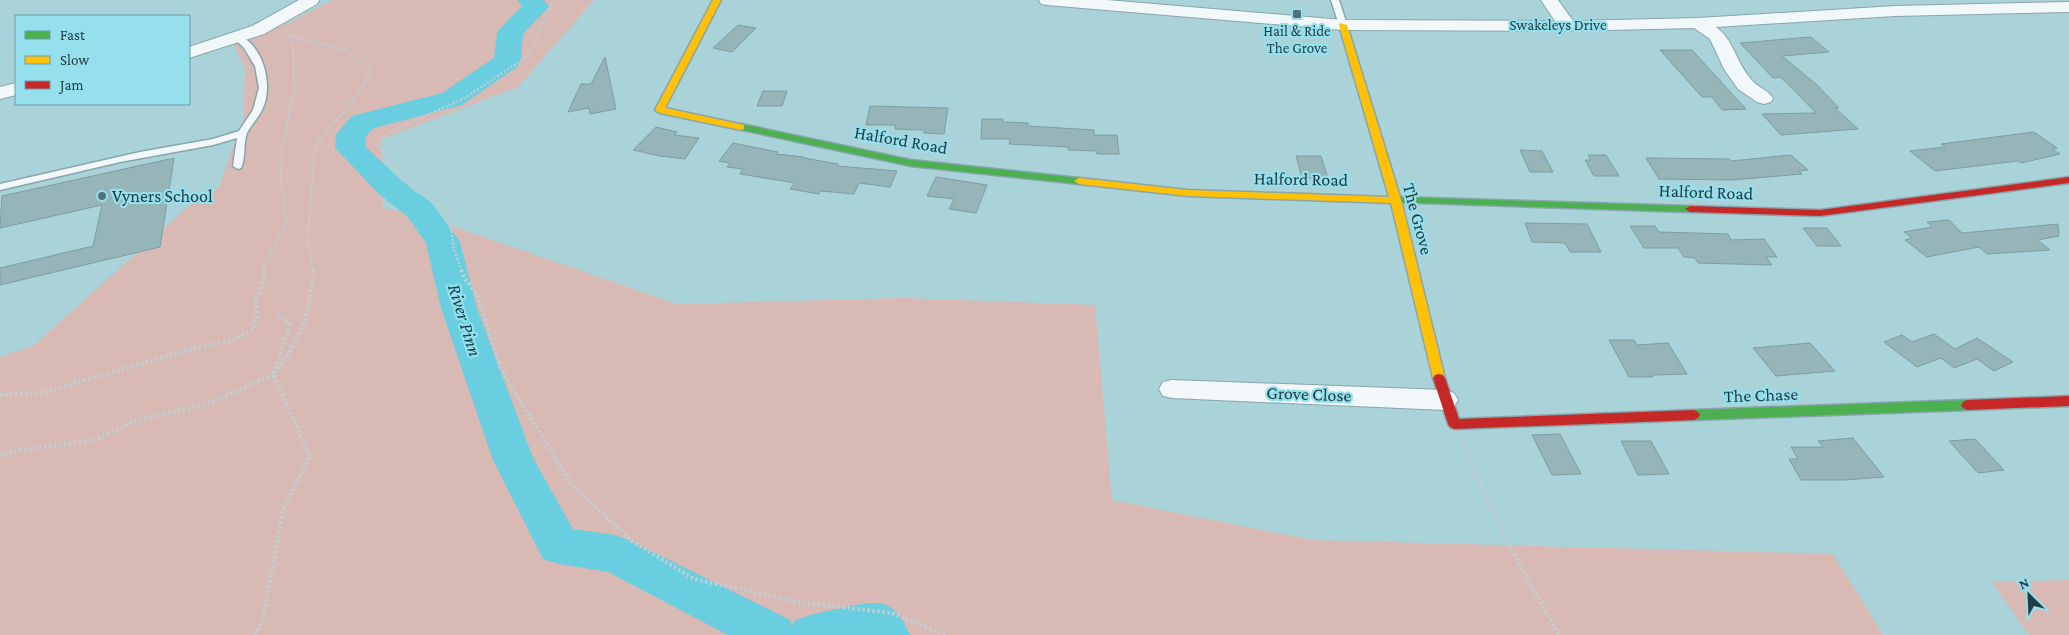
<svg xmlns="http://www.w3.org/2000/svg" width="2069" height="635" font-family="'Crimson Pro',serif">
	<rect width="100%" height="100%" fill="#aad2d9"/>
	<g fill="#d8b9b3">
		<path d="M333 0H594L518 87 382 139 383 208 420 215 677 304 903 298 1095 305 1112 500 1312 540 1833 554 1883 635H0V357L33 346 189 206 219 187 243 119 245 68 231 40 284 25Z"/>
		<path d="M2069 580V635H2029L1992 582Z"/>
	</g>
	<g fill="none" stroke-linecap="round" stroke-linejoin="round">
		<path fill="#69cee0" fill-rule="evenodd" d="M517 0H544L549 7 523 34 521 61 517 67 462 105 374 128 366 136 365 146 402 181 431 202 460 242 477 308 533 458 573 529 615 535 631 541 790 620 792 627 795 620C812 614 828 611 845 607 880 600 894 598 910 635H728L608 572 559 564 543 559 493 460 441 308 426 243 407 216 380 195 335 148 336 134 352 116 442 93 494 58 497 32 522 6Z"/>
	</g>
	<g fill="#95b5b8" stroke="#7d9ea0">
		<path d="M738 25 756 28 732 52 713 48Z"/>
		<path d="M1811 37 1829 52 1782 56 1817 85 1839 108H1835L1858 129 1781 135 1762 114 1816 113 1788 84 1780 77 1773 78 1740 43Z"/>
		<path d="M1660 50H1692L1746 109 1722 110 1712 97H1702Z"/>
		<path d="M605 57 616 109 590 114 589 108 568 112 581 84H591Z"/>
		<path d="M763 91H787L782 106H757Z"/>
		<path d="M870 106 948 108 944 134 924 133V130L895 129V125H866Z"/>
		<path d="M982 119H1003V122L1028 123V126L1094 130V135H1117L1119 154H1097L1096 151 1068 150V147L1009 144 1010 139H981Z"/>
		<path d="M656 127 677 132 674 135 699 138 685 159 660 156 633 150Z"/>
		<path d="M2034 132 2057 148 2052 149 2060 154 2021 163 2018 161 1935 171 1910 151 1945 147 1941 144Z"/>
		<path d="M733 143 778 152 776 154 804 157V158L838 164 837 166 897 171 890 187 859 183 854 194 821 191 819 194 790 189 795 183 740 174 743 169 727 167 730 163 719 161Z"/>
		<path d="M1520 150 1542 151 1553 172H1530Z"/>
		<path d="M1588 155H1606L1619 176H1594L1585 160H1591Z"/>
		<path d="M1791 155 1808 170 1799 171 1802 174 1732 180 1659 179 1646 158 1729 159 1731 161Z"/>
		<path d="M1296 156H1321L1328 178H1302Z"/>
		<path d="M174 158 160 247 0 285V268L93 246 102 205 0 228 2 196Z"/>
		<path d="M936 177 987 185 976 213 949 209 954 199 927 196Z"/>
		<path d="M1949 220 1962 233 2058 224 2059 236 2038 240 2050 250 1987 254 1979 247 1927 257 1905 240 1912 238 1904 232 1932 227 1927 222Z"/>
		<path d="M1525 223 1587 224 1601 252H1570L1565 243 1532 242Z"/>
		<path d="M1630 226H1655L1659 232 1728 234 1731 240 1764 239 1777 257H1766L1772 265 1698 263 1695 258 1684 257 1678 248H1644Z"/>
		<path d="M1803 228H1827L1841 246H1817Z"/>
		<path d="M1934 334 1955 349 1977 338 2013 362 1994 371 1977 359 1954 368 1941 358 1917 367 1884 342 1902 335 1912 342Z"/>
		<path d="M1609 340H1634L1637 345 1668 343 1687 374 1652 375 1653 377H1629Z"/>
		<path d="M1810 343 1835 371 1776 376 1753 348Z"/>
		<path d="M1560 434 1581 474 1552 475 1532 435Z"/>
		<path d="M1853 438 1884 477 1844 480H1801L1789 459H1798L1791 447H1823L1818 441Z"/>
		<path d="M1975 439 2004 470 1978 473 1949 441Z"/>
		<path d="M1621 441H1651L1669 474 1638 475Z"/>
	</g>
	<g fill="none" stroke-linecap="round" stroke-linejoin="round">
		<defs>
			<g id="lane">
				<path d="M1331 0H1339L1347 25 1346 27 1339 25Z"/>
				<path d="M238 35C264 45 274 87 262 110 258 118 251 125 247 133 243 144 246 158 241 168L238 169 233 166 237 138 213 145 120 162 0 190V184L140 152 213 139 239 131 253 110 259 88 255 66 244 48 234 38Z"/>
			</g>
			<g id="street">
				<path d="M299 0H319L317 4 264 34 189 58V47L252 26Z"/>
				<path d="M1039 0H1107L1343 20 1555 21 1541 0H1558L1573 21 1698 18 1895 6 2069 2V12L1895 16 1716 27C1733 39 1737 63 1750 78 1756 87 1767 89 1773 98L1771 102 1764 104 1757 102 1738 89 1724 69 1710 39 1694 28 1568 31 1343 30 1047 5 1041 4Z"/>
				<path d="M16 83V95L0 99V87Z"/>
				<path d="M1172 380 1445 390 1454 393 1458 400 1454 407 1445 410 1172 398 1163 396 1159 389 1163 382Z"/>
			</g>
			<g id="fast">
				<path d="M741 124 911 160 1079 178 1084 181 1079 184 911 166 738 129V125Z"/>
				<path d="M1396 197 1690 206 1695 209 1690 212 1392 202 1391 200Z"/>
				<path d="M1967 400 1971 402 1973 405 1971 408 1967 410 1694 420 1690 418 1688 415 1690 412 1694 410Z"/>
			</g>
			<g id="slow">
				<path d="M713 0H721L665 108 744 125V129L741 130 660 113 655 110Z"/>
				<path d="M1340 23 1347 25 1401 200 1445 378 1443 381H1435L1433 378 1391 203 1188 196 1079 184 1074 181 1079 178 1188 190 1389 197 1339 25Z"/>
			</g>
			<g id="jam">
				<path d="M2069 177V183L1820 216 1690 212 1685 209 1690 206 1820 210Z"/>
				<path d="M1439 374 1443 375 1445 378 1459 419 1694 410 1698 412 1700 415 1698 418 1694 420 1454 429 1450 427 1448 424 1433 378 1435 375Z"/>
				<path d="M2069 396V406L1967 410 1963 408 1961 405 1963 402 1967 400Z"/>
			</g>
		</defs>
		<use href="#lane" stroke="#87a6ac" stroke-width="3"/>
		<use href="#street" stroke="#87a6ac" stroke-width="2"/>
		<use href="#fast" stroke="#87a6ac" stroke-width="3"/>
		<use href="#slow" stroke="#87a6ac" stroke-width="3"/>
		<use href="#jam" stroke="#87a6ac" stroke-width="3"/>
		<g stroke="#c2ced0" stroke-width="2.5" stroke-dasharray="2 2" stroke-linecap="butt">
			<path d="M290 36 344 50 371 69 361 90 315 146 308 236 313 271"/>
			<path d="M264 271V266L286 223 281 179 282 149 294 89 293 44 287 30"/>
			<path d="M462 271 454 250 449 212 413 189 377 146 386 134 465 98 528 56 553 0"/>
		</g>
		<g stroke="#c2ced0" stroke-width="4" stroke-dasharray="2.5 2.5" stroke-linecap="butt">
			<path d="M461 270 465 279 477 294 501 369 571 484 632 541 694 579 804 603 892 613 946 635"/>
			<path d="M0 395 41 393 181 352 236 339 253 330 257 316 256 302 264 279V270"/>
			<path d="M1463 445 1507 542 1559 635"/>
			<path d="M0 456 20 450 92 441 141 419 209 404 273 375 286 359 305 321 314 275 313 270"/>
			<path d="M255 635 262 622 284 507 310 456 273 375 290 324 277 313"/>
		</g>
		<use href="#lane" fill="#f2f8f9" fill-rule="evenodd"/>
		<use href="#street" fill="#f2f8f9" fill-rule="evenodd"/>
		<use href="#fast" fill="#4caf50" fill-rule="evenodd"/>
		<use href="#slow" fill="#ffc107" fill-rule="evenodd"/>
		<use href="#jam" fill="#c62828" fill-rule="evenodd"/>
	</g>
	<g fill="#507278" stroke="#96dfed" stroke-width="2">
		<rect x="1292" y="9" width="10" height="10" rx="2.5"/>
		<circle cx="102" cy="196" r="5"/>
	</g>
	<g text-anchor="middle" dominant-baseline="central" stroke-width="4.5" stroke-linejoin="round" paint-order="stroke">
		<g font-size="15" fill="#203e44" stroke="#96dfed">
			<text x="1558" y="25">Swakeleys Drive</text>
		</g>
		<g font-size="15" fill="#203e44" stroke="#96dfed">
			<text x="1297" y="31">Hail &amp; Ride<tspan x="1297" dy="17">The Grove</tspan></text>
		</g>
		<g font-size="18" fill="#203e44" stroke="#96dfed">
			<text transform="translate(901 140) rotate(10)">Halford Road</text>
			<text transform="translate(1301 179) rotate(1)">Halford Road</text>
			<text transform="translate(1706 192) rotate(2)">Halford Road</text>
			<text transform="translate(1418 219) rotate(75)">The Grove</text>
			<text transform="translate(1309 394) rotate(2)">Grove Close</text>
			<text transform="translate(1761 395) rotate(-2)">The Chase</text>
		</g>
		<g font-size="18" fill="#203e44" stroke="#96dfed" text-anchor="start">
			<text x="112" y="196">Vyners School</text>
		</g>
		<g font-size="19" font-style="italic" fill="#0c454f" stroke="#96dfed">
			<text transform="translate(465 320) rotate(73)">River Pinn</text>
		</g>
	</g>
	<rect x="15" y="15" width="175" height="90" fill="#96dfed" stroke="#679fa9"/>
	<rect x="25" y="31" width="25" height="8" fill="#4caf50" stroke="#679fa9"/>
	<text x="60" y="40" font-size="15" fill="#203e44">Fast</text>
	<rect x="25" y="56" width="25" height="8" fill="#ffc107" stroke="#679fa9"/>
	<text x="60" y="65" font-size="15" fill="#203e44">Slow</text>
	<rect x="25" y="81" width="25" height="8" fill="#c62828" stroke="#679fa9"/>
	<text x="60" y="90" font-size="15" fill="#203e44">Jam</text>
	<g transform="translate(2029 595) rotate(336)" stroke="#96dfed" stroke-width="4" paint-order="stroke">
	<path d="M0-4L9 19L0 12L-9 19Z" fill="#203e44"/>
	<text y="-8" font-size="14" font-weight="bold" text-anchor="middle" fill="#203e44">N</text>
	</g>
</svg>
